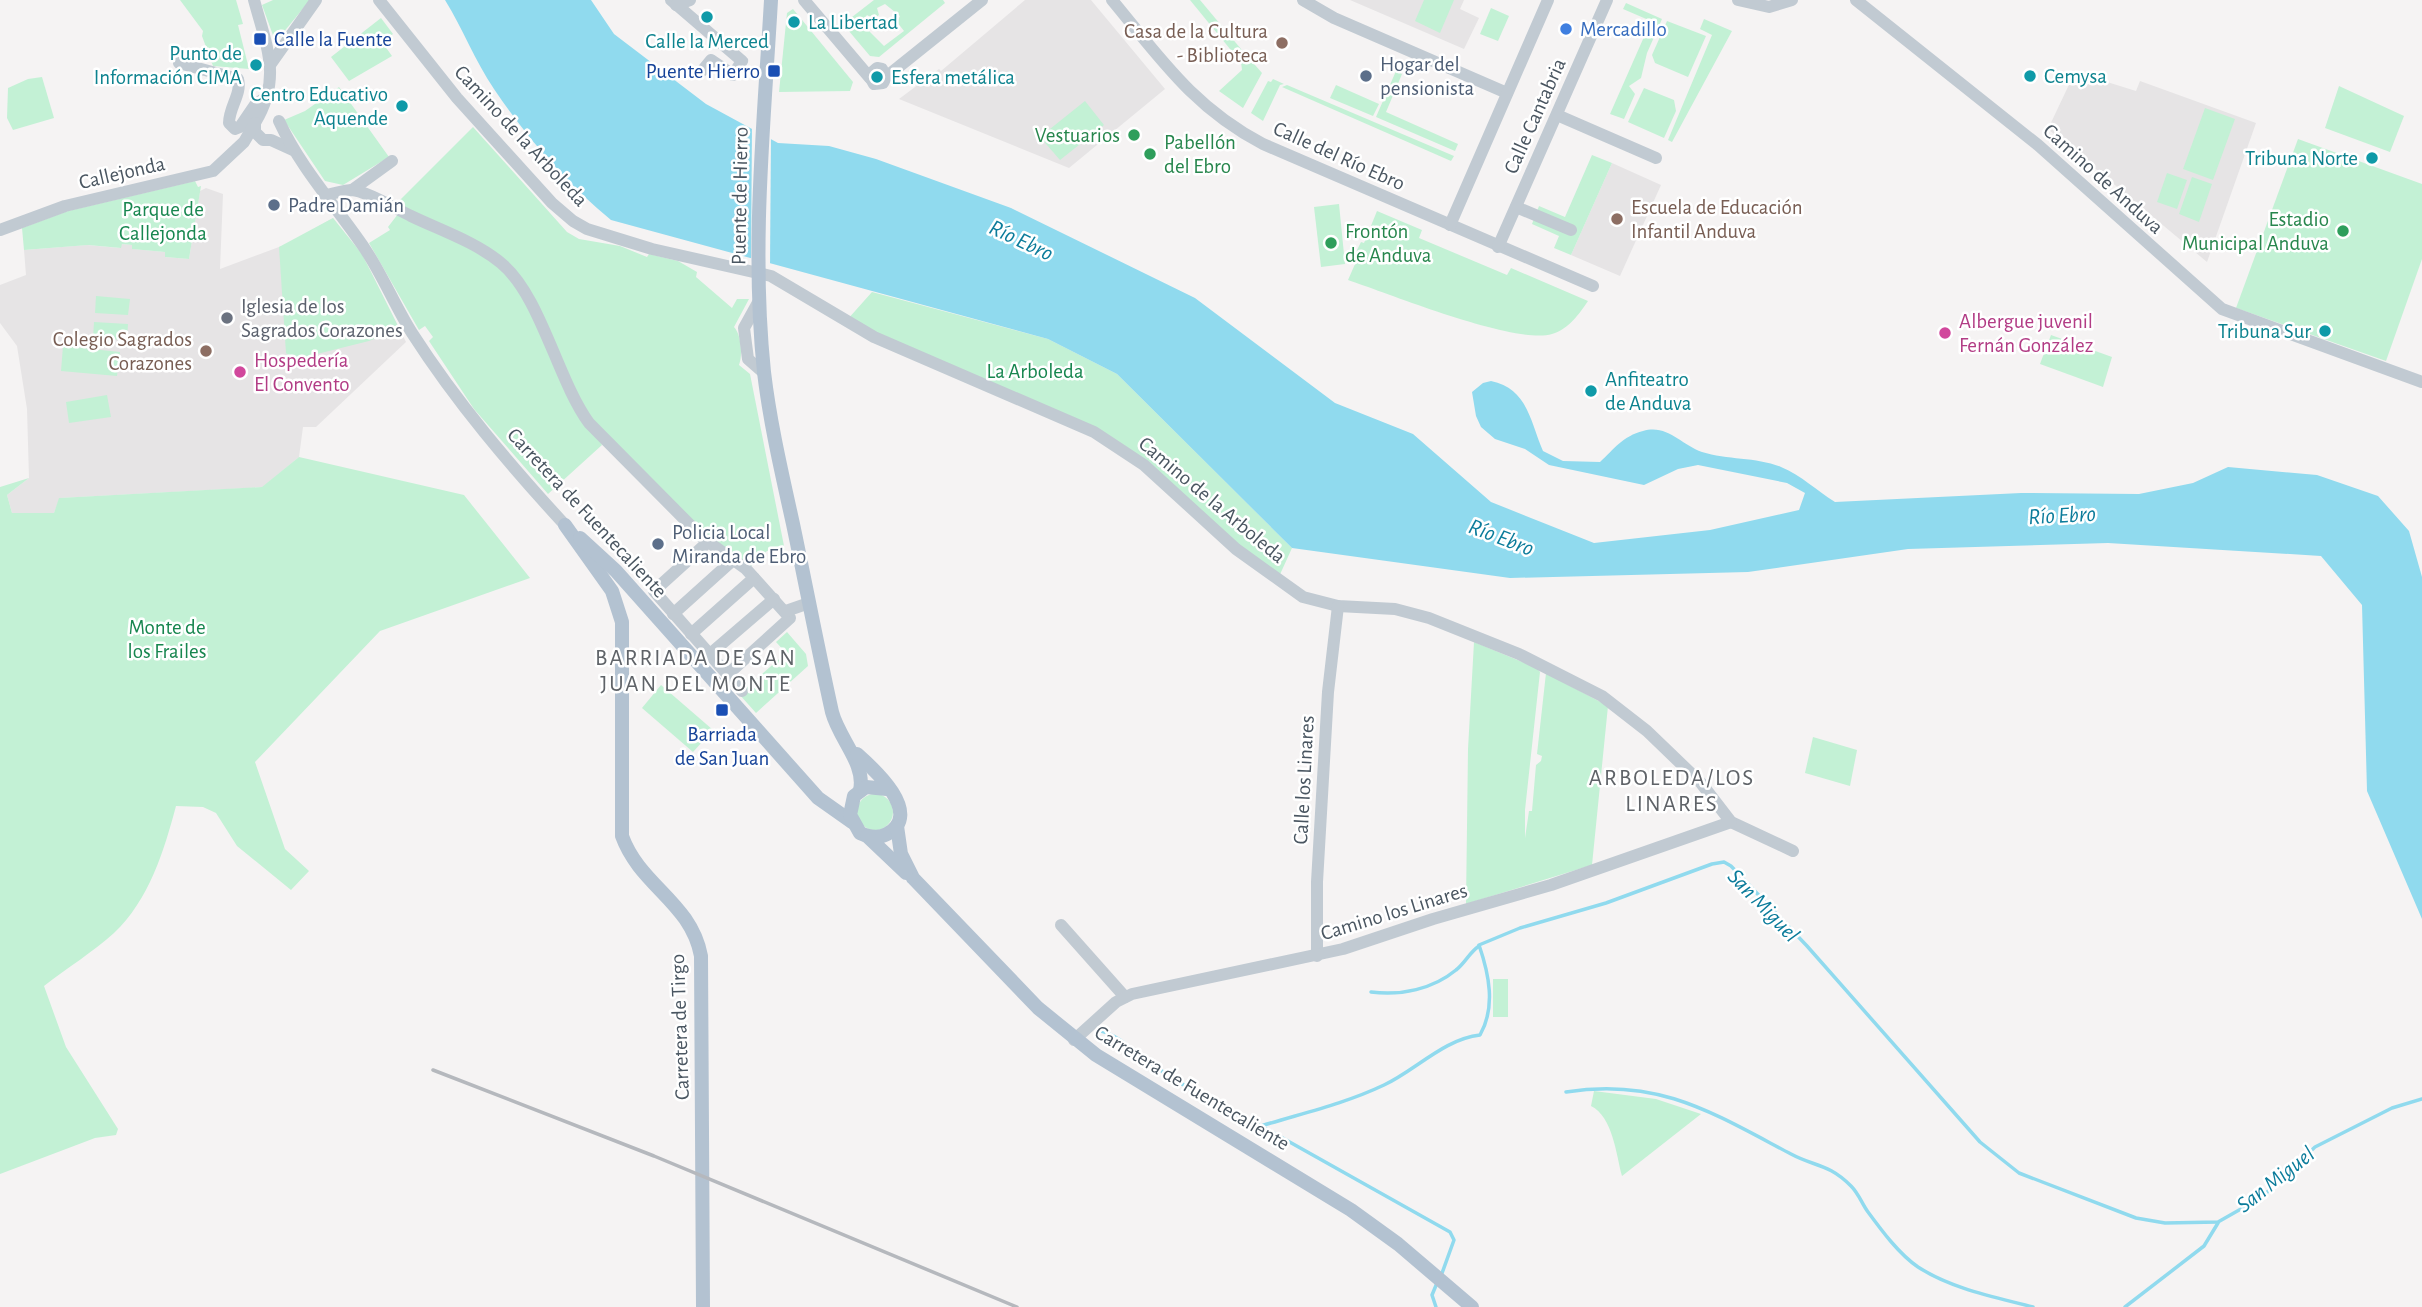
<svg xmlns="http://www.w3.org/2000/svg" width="2422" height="1307" font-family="'Alegreya Sans',sans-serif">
	<rect width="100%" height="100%" fill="#f5f3f3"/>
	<g fill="#e6e4e5">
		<path d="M1025 0H1091L1165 89 1069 168 899 99 939 69 941 71Z"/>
		<path d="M1350 0H1464L1460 9 1479 18 1464 49Z"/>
		<path d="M2075 72 2136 91 2140 81 2256 123 2207 262 2048 129Z"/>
		<path d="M1612 163 1661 185 1620 276 1571 255Z"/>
		<path d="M206 188 223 194 220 269 287 244 333 218 370 270 406 342 316 427H303L299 457 263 487 60 498 54 513H12L7 495 29 478 27 409 17 346 0 323V285L26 275 24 250 87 245 120 248 122 244 132 245 133 249 165 252V257L189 259 200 191Z"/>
	</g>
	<g fill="#c3f1d5" fill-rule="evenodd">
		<path d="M180 0H236L243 24 238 25 249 69 213 66 202 36 203 31Z"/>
		<path d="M273 0H310L278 39 274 38 262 5Z"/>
		<path d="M874 0H943L945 3 879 57 870 56 843 24ZM885 4 900 16 897 22 904 31 884 46 861 23 867 15 874 19 879 15 877 8Z"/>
		<path d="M1190 0H1200L1246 55 1239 60Z"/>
		<path d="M1424 0H1454L1440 33 1415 21Z"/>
		<path d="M1626 3 1662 19 1647 53 1641 78 1629 86 1635 94 1624 119 1610 114 1651 21 1623 9Z"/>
		<path d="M1491 8 1509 16 1498 41 1480 34Z"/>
		<path d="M793 9 853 82 850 91 779 92 787 13Z"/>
		<path d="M381 18 393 34 382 42 392 56 349 81 331 57Z"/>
		<path d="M1704 19 1732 31 1672 142 1668 140 1712 35 1700 29Z"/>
		<path d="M1667 21 1706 36 1688 77 1655 63 1652 55Z"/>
		<path d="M1248 57 1262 73 1243 108 1219 91 1242 70 1241 62Z"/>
		<path d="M1396 71 1402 74 1386 112 1458 144 1455 151 1376 117Z"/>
		<path d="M42 77 54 118 13 130 7 118 8 88 28 79Z"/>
		<path d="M1273 79 1284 84 1280 85 1263 121 1251 113 1268 81 1271 82Z"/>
		<path d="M1287 85 1454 156 1451 161 1282 87Z"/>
		<path d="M1336 85 1379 104 1373 116 1330 98Z"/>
		<path d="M2339 86 2404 116 2390 152 2325 128Z"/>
		<path d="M339 87 389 157 343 185 325 181 284 120 305 111Z"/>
		<path d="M1644 88 1674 100 1676 111 1664 138 1628 122Z"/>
		<path d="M1085 101 1104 125 1060 160 1040 137Z"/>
		<path d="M2205 108 2235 119 2213 180 2183 169Z"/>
		<path d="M473 127 567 232 579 239 620 246 647 257 649 254 678 261 697 272 696 277 732 308 737 299H749L734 327C741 334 743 355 739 365L750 374 787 561 776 565 773 550 767 551 750 567 712 541 593 423 516 274 395 205Z"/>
		<path d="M2298 139 2422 184V259L2386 361 2236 308Z"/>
		<path d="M1592 155 1612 163 1571 255 1554 248 1559 236 1532 224 1539 206 1565 217Z"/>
		<path d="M2167 173 2187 180 2177 209 2157 202Z"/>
		<path d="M2192 177 2212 184 2199 222 2179 214Z"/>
		<path d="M195 181 198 187 201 186 189 259 165 257V252L132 249V245L122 244 121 248 88 245 24 250 22 228 68 211Z"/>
		<path d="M1339 204 1345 264 1321 267 1314 207Z"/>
		<path d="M1377 211 1422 230 1419 238 1507 275 1511 268 1588 301C1579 314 1569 329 1552 334 1515 345 1390 294 1348 280L1359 255 1356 252 1361 242 1364 243Z"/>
		<path d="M398 214C431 230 467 243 498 265 524 284 583 409 602 445L548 494 474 409 429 341 433 337 425 326 419 330 369 243 390 230 388 227Z"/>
		<path d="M333 218 362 254 399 328 369 341 293 360 286 353 279 247Z"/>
		<path d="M872 292 1048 339 1117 374 1292 548 1277 581 1126 452 847 320Z"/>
		<path d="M96 296 130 299 128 315 95 313Z"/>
		<path d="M94 322 128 324 127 340 93 338Z"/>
		<path d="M2051 335 2112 357 2103 387 2040 364Z"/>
		<path d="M63 346 120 352 117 376 61 371Z"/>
		<path d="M107 395 111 417 69 423 66 402Z"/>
		<path d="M299 457 464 495 530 578 380 631 255 762 285 849 309 871 291 890 237 846 216 813 203 807 176 806C164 851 149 900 114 933 93 952 67 968 44 986L66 1047 118 1129 116 1135 95 1138 0 1174V487L29 478 7 495 12 513H54L59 498 262 487Z"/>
		<path d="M787 632 806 654 808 666 756 713 739 694 786 653 776 642Z"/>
		<path d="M1474 642 1537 668 1540 672 1525 810V838L1529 811H1532L1536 765 1541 761 1542 756 1537 754 1546 673 1608 706 1592 865 1466 904 1468 749Z"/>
		<path d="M661 685 713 730 693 752 642 708Z"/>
		<path d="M1813 737 1857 750 1850 786 1805 773Z"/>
		<circle cx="875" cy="812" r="18"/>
		<rect x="1493" y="979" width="15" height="38"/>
		<path d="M1594 1091 1656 1099 1701 1114 1622 1176C1616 1154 1613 1117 1591 1106Z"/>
	</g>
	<path fill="#90daee" d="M445 0H591L614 34 706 104 778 143 829 146 876 159 1011 208 1195 298 1335 403 1413 434 1491 502 1594 543 1710 530 1799 510 1805 493 1787 483 1698 465 1678 469 1644 485 1549 465 1525 449 1495 439 1481 427 1476 416 1472 392 1483 383 1491 381C1528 389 1530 421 1543 451L1563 461 1600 462C1614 449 1623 436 1643 431 1668 424 1681 445 1702 452 1727 460 1757 457 1781 467 1802 476 1816 490 1835 502L2021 493 2139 494 2193 483 2228 467 2317 475 2378 496 2409 531 2422 577V919L2367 791 2362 605 2321 556 2108 543 1908 549 1748 572 1510 578 1292 548 1117 374 1048 339 611 220C566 183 527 138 494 89 475 61 463 29 445 0Z"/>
	<path fill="#f5f3f3" d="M752 125 771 135 770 266 751 261Z"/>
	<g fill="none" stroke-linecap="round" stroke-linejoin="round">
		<g stroke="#90daee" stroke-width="3.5">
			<path d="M1371 992C1401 996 1433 989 1456 970 1465 963 1469 953 1479 946"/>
			<path d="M1101 1031C1120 1036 1135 1053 1151 1064 1186 1088 1222 1108 1261 1126"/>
			<path d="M1566 1092C1658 1077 1713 1113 1791 1154 1815 1167 1828 1163 1851 1186 1859 1194 1862 1204 1868 1212 1882 1231 1899 1254 1918 1267 1952 1289 1995 1297 2033 1307"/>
			<path d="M1441 1276 1454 1240 1450 1232 1261 1126C1303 1113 1344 1104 1384 1085 1416 1070 1444 1039 1480 1035 1496 1007 1489 974 1479 945L1520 928 1606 903 1712 864 1724 862 1731 866 1807 946 1980 1142 2019 1173 2136 1218 2165 1223 2218 1222 2262 1197 2315 1147 2392 1108 2422 1099"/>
			<path d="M1436 1307 1432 1295 1437 1283"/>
			<path d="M2125 1307 2204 1246 2218 1223"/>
		</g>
		<g stroke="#c1cad2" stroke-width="12">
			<path d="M254 0C267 48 282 78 255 123V132L263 140H271L293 150"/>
			<path d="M379 0 457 98 552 203 573 221 587 229 652 249 771 276 874 337 1094 432 1144 465 1236 549 1303 597 1338 606 1395 609 1429 618 1519 654 1602 696 1647 731 1701 783 1731 822 1793 851"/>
			<path d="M671 0 742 61 733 75 711 60 702 71"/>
			<path d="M804 0 870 78"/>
			<path d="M1112 0C1160 58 1194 108 1263 144L1593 286"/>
			<path d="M1303 0 1334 18 1507 93"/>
			<path d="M1738 0 1769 7 1792 0"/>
			<path d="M1856 0 2038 145 2222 309 2422 382"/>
			<path d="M676 5 690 0"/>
			<path d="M179 63 238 79C242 94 229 107 229 123L235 129 240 127 255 105 269 95"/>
			<path d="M270 65 316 0"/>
			<path d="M886 77 882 69 877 68 869 75 874 84 883 83 886 77 982 0"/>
			<path d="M1557 115 1656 158"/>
			<path d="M279 121C301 169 336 206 365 249 383 276 395 306 412 333 457 403 510 465 565 525"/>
			<path d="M352 190 392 161"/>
			<path d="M325 195C333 194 344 190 352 190 366 191 396 209 411 216 440 230 476 242 501 263 541 296 557 379 589 423L703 538 746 569 790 618 727 675"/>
			<path d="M1516 207 1571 230"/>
			<path d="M1450 225 1548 0"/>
			<path d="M0 230 65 206 213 171 244 142 255 123"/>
			<path d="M1498 247 1607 0"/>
			<path d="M760 299 744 328 748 359 764 373"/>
			<path d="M708 542 654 591 742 691"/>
			<path d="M786 611 809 603"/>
			<path d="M673 614 733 560"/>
			<path d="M691 634 754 578"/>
			<path d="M710 654 774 599"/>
			<path d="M1061 925 1125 997"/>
			<path d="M1317 956V882L1328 692 1338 606"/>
			<path d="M1074 1040 1116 1002 1132 994 1343 949 1433 919 1551 885 1731 822"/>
		</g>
		<g stroke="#b3c2d1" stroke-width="14">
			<path d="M771 0C764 123 751 248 764 372 770 423 782 474 793 524 806 586 818 649 832 712 839 739 866 764 860 790"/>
			<path d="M565 525 612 591 622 622V836C640 886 691 902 701 956L703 1307"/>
			<path d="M580 538 616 571 818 798 852 822"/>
			<path d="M857 754C874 769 924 814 887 834 878 839 869 837 860 833L850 815 854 796 866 787 887 789"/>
			<path d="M897 826 901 854 913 878 1038 1008 1096 1055 1351 1210 1398 1244 1472 1307"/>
			<path d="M867 836 906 873"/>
		</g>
		<path stroke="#b5b8bd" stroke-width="3.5" d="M433 1070 654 1156 1017 1307"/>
	</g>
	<g fill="#0f9aa8" stroke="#fff" stroke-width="2.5">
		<circle cx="707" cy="17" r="7"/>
		<circle cx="794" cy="22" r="7"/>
		<circle cx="256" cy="65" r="7"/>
		<circle cx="2030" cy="76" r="7"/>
		<circle cx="877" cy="77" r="7"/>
		<circle cx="402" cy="106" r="7"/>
		<circle cx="2372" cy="158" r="7"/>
		<circle cx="2325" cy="331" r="7"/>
		<circle cx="1591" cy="391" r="7"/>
	</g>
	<circle fill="#3f7fe0" stroke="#fff" stroke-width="2.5" cx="1566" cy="29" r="7"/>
	<g fill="#1a4fb4" stroke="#fff" stroke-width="2.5">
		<rect x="253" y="32" width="14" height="14" rx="3.5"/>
		<rect x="767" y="64" width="14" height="14" rx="3.5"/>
		<rect x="715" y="703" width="14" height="14" rx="3.5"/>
	</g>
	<g fill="#8d6e63" stroke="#fff" stroke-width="2.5">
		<circle cx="1282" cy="43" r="7"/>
		<circle cx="1617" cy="219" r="7"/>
		<circle cx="206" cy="351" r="7"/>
	</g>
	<g fill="#5c6f8a" stroke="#fff" stroke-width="2.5">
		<circle cx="1366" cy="76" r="7"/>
		<circle cx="274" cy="205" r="7"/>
		<circle cx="658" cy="544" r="7"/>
	</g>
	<g fill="#2e9e5b" stroke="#fff" stroke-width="2.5">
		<circle cx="1134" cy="135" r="7"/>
		<circle cx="1150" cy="154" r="7"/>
		<circle cx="2343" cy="231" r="7"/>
		<circle cx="1331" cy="243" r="7"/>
	</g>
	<circle fill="#6b7280" stroke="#fff" stroke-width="2.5" cx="227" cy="318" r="7"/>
	<g fill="#d1479c" stroke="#fff" stroke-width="2.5">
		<circle cx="1945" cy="333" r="7"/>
		<circle cx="240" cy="372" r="7"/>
	</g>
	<g text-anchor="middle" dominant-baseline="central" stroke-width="5" stroke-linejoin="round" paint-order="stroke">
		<g font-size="21" fill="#0d838f" stroke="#fff" text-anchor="start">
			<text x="808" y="22">La Libertad</text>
			<text x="707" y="41" text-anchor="middle">Calle la Merced</text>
			<text x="242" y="53" text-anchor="end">Punto de<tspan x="242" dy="24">Información CIMA</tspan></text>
			<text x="2044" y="76">Cemysa</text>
			<text x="891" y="77">Esfera metálica</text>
			<text x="388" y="94" text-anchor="end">Centro Educativo<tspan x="388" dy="24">Aquende</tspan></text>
			<text x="2358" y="158" text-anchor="end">Tribuna Norte</text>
			<text x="2311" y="331" text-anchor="end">Tribuna Sur</text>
			<text x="1605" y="379">Anfiteatro<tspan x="1605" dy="24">de Anduva</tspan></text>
		</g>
		<g font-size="21" fill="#366cbe" stroke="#fff" text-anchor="start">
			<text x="1580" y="29">Mercadillo</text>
		</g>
		<g font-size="21" fill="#785e54" stroke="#fff" text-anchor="end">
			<text x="1268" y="31">Casa de la Cultura<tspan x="1268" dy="24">- Biblioteca</tspan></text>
			<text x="1631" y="207" text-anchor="start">Escuela de Educación<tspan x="1631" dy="24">Infantil Anduva</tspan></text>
			<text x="192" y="339">Colegio Sagrados<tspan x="192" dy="24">Corazones</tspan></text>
		</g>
		<g font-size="21" fill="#164399" stroke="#fff" text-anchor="start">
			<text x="274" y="39">Calle la Fuente</text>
			<text x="760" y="71" text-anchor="end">Puente Hierro</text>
			<text x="722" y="734" text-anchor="middle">Barriada<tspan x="722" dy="24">de San Juan</tspan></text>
		</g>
		<g font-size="21" fill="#4e5e75" stroke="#fff" text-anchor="start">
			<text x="1380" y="64">Hogar del<tspan x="1380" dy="24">pensionista</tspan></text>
			<text x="288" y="205">Padre Damián</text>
			<text x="672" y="532">Policia Local<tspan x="672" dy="24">Miranda de Ebro</tspan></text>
		</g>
		<g font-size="21" fill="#4a5661" stroke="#fff">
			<text transform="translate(1535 116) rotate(-66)">Calle Cantabria</text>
			<text transform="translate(521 136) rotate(47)">Camino de la Arboleda</text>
			<text transform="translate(1339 156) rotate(24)">Calle del Río Ebro</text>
			<text transform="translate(122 173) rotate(-13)">Callejonda</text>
			<text transform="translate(2103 179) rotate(42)">Camino de Anduva</text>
			<text transform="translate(740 196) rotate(-89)">Puente de Hierro</text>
			<text transform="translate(1212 500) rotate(40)">Camino de la Arboleda</text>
			<text transform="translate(587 513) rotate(47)">Carretera de Fuentecaliente</text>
			<text transform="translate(1304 780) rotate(-87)">Calle los Linares</text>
			<text transform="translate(1394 912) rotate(-17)">Camino los Linares</text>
			<text transform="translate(680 1027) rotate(-92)">Carretera de Tirgo</text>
			<text transform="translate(1192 1088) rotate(31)">Carretera de Fuentecaliente</text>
		</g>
		<g font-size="21" fill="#27864d" stroke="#fff" text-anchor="end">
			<text x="1120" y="135">Vestuarios</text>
			<text x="1164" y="142" text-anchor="start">Pabellón<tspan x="1164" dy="24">del Ebro</tspan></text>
			<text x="2329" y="219">Estadio<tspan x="2329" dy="24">Municipal Anduva</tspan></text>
			<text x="1345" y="231" text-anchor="start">Frontón<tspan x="1345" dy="24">de Anduva</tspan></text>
		</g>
		<g font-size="21" fill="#17864f" stroke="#fff">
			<text x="163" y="209">Parque de<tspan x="163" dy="24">Callejonda</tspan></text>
			<text x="1035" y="371">La Arboleda</text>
			<text x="167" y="627">Monte de<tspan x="167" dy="24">los Frailes</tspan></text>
		</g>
		<g font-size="21" fill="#5b616d" stroke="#fff" text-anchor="start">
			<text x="241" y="306">Iglesia de los<tspan x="241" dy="24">Sagrados Corazones</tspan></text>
		</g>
		<g font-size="21" fill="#b23c85" stroke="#fff" text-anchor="start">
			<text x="1959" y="321">Albergue juvenil<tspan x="1959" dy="24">Fernán González</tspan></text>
			<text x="254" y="360">Hospedería<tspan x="254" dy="24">El Convento</tspan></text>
		</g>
		<g font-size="23" font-style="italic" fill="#0c7c9b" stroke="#fff">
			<text transform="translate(1021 241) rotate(25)">Río Ebro</text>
			<text transform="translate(2062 516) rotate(-3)">Río Ebro</text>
			<text transform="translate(1501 538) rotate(21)">Río Ebro</text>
			<text transform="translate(1763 906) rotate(46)">San Miguel</text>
			<text transform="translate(2276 1180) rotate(-38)">San Miguel</text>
		</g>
		<g font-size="23" letter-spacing="2" fill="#5f6368" stroke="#fff">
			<text x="696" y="658">BARRIADA DE SAN<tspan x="696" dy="26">JUAN DEL MONTE</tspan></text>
			<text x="1672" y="778">ARBOLEDA/LOS<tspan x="1672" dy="26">LINARES</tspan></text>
		</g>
	</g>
</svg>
